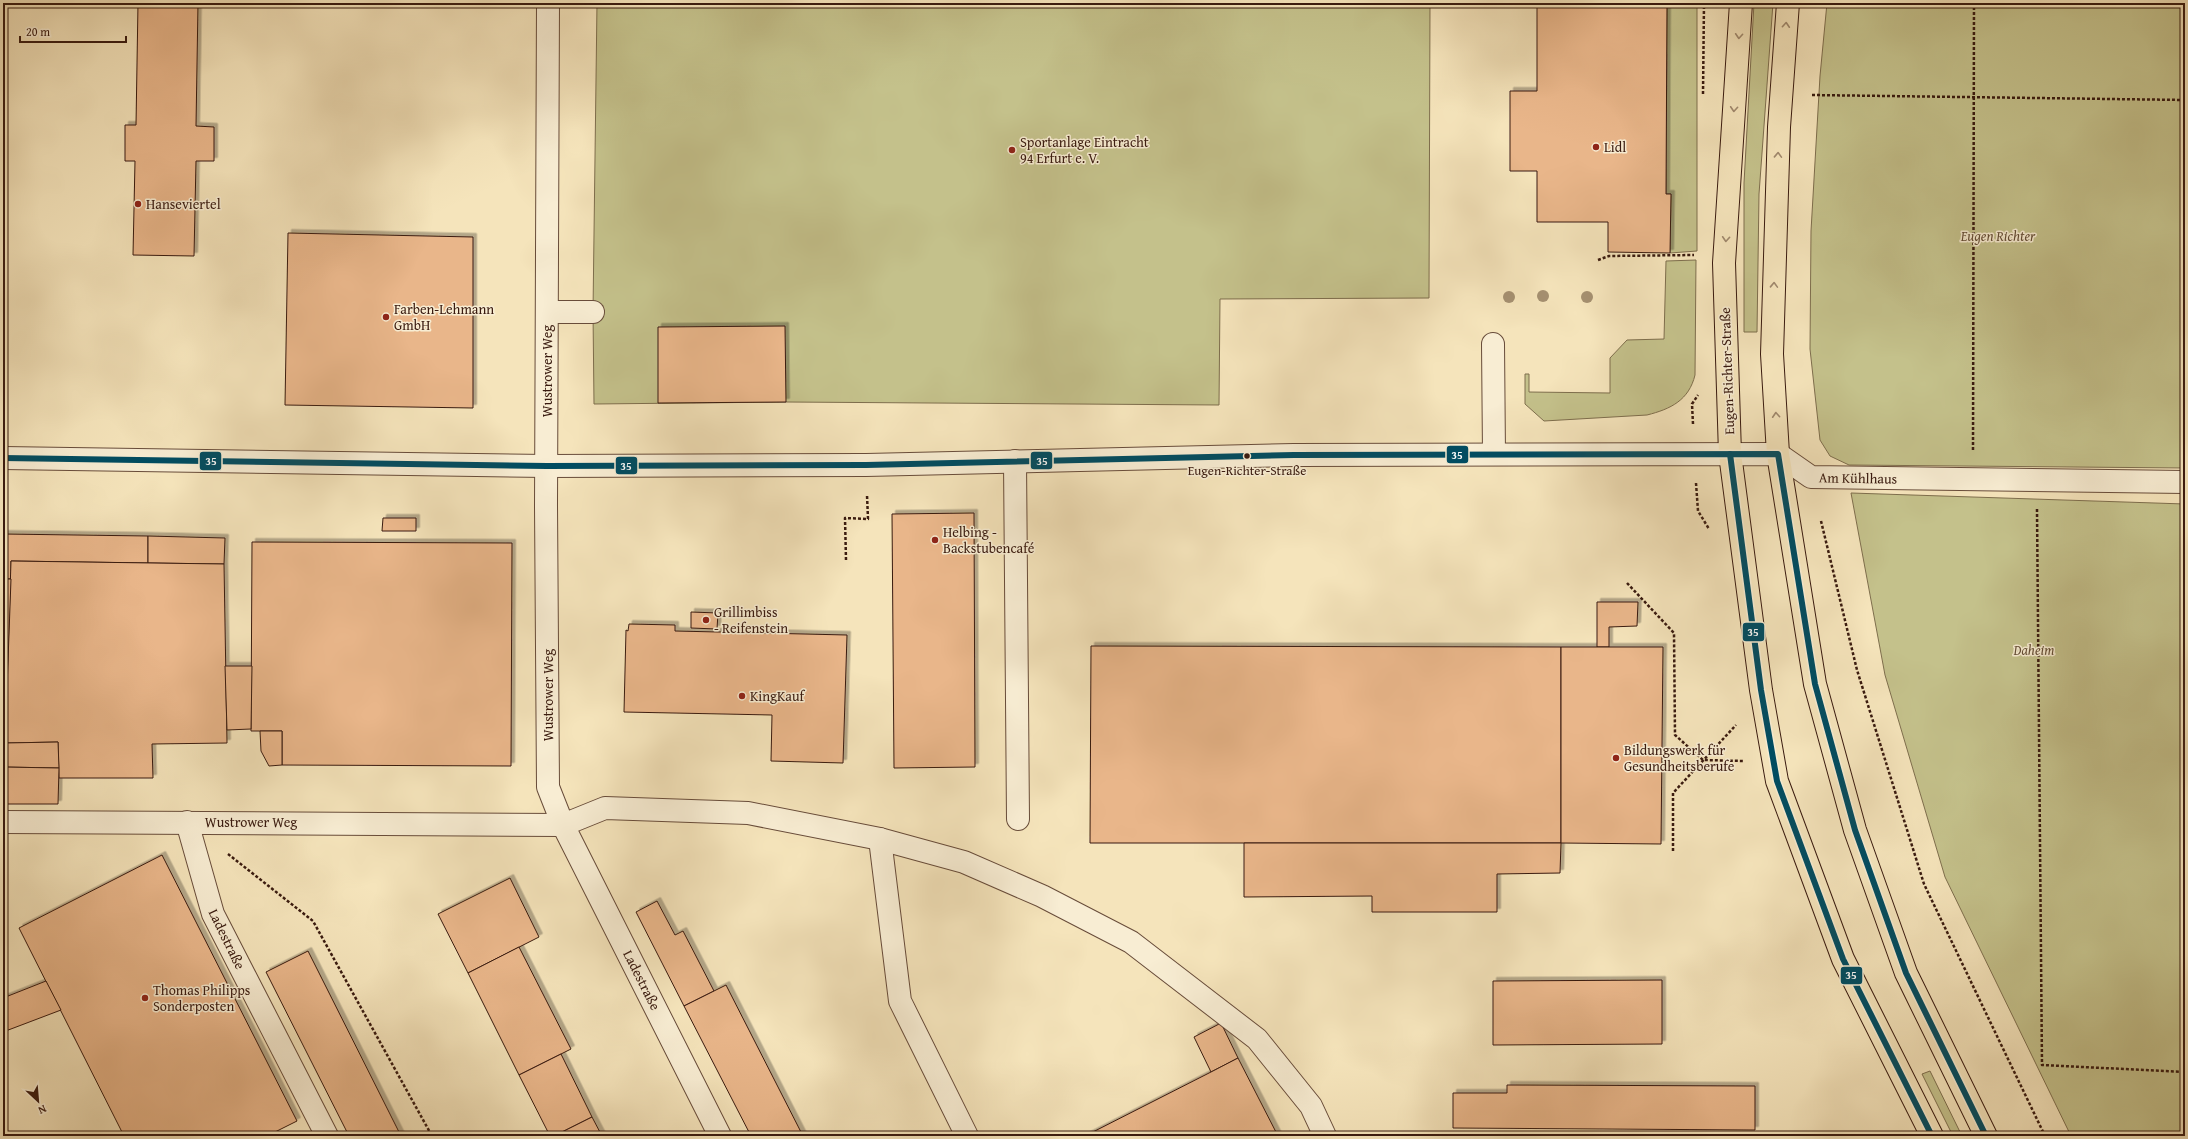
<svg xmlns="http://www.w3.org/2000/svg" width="2188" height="1139" font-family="'Gentium Book Plus',serif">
	<defs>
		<filter id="shadow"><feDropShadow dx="3.5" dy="-3.5" stdDeviation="0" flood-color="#0004"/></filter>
	</defs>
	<rect width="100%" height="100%" fill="#f5e4bb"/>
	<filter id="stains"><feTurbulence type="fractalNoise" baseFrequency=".005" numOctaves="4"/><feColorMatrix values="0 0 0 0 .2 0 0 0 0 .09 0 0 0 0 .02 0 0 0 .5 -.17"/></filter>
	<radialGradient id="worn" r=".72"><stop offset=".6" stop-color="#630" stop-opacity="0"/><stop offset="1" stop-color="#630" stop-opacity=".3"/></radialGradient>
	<g fill="#c4c18b" stroke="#7e6e4d">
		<path d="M597 3H1430L1429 298 1220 299 1219 405 786 402 594 404 593 312Z"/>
		<path d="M1667 3H1697V251L1670 253 1671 194H1666Z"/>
		<path d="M1754 3H1773L1759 194 1757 332H1744V183Z"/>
		<path d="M1827 3H2185V468L1849 465 1830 456 1820 440 1810 349 1811 231 1820 76Z"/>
		<path d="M1696 260 1695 375C1689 400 1671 409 1647 415L1544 421 1525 404V374H1529V392L1610 393V358L1627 340 1664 339 1666 261Z"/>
		<path d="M1851 493 2185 504V1136H2071L1945 877 1885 675Z"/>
		<path d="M1930 1071 1962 1136H1953L1922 1074Z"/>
	</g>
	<g fill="#e9b68a" stroke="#391a0f" filter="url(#shadow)">
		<path d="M138 3H198L196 126 214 127V161H196L194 256 133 255 135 161H125V125H136Z"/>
		<path d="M1537 3H1667L1666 194H1671L1670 253 1608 252V222H1537V171H1510V91H1537Z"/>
		<path d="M288 233 473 237V408L285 405Z"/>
		<path d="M785 326 786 402 658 403V327Z"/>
		<path d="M974 513 975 767 894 768 892 514Z"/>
		<path d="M383 518H416V531H382Z"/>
		<path d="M3 534 148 536V563L11 561V579H3Z"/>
		<path d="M148 536 225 538 224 564 148 563Z"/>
		<path d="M252 542 512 543 511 766 282 765V731H251Z"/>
		<path d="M11 561 224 564 227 743 152 744 153 778H59L58 742 5 743Z"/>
		<path d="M3 579H11L5 743 58 742 59 768 3 767Z"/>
		<path d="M1597 602H1638L1637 626 1609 627V647H1597Z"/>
		<path d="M691 612 718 613 717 629 691 628Z"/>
		<path d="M629 624 675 625V631L847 635 843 763 771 761 772 715 624 712 626 630 628 631Z"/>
		<path d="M1091 646 1561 647V843H1090Z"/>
		<path d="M1561 647H1663L1661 844 1561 843Z"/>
		<path d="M225 666H252L251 729 227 730Z"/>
		<path d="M260 731H282V765L269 766 261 751Z"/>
		<path d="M3 767 59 768 58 804H3Z"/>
		<path d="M1244 843H1561L1560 873 1497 874V912H1372V896L1244 897Z"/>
		<path d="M162 855 297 1121 267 1136H124L19 928Z"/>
		<path d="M510 878 539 937 468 973 438 914Z"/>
		<path d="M657 901 675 935 683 931 714 991 684 1006 636 912Z"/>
		<path d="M519 947 571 1049 519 1075 468 973Z"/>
		<path d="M308 951 401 1136H349L266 972Z"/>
		<path d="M1662 980V1044L1493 1045V981Z"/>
		<path d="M46 981 61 1010 3 1032V998Z"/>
		<path d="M726 985 803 1136H751L684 1006Z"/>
		<path d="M1221 1023 1238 1058 1211 1072 1194 1037Z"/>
		<path d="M561 1054 592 1117 554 1136H550L519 1075Z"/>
		<path d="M1238 1058 1278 1136H1085L1211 1072Z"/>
		<path d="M1507 1085 1755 1086V1130L1453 1128V1093H1507Z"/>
		<path d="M592 1117 602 1136H554Z"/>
	</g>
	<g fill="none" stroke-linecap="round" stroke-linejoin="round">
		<defs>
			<g id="minor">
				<path d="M548 3 546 506 548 787 563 825 720 1136"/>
				<path d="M547 312H593"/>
				<path d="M1493 344 1494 454"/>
				<path d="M3 458 547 466 866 465 1294 455 1778 454 1811 477 2185 482"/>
				<path d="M1015 461 1018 819"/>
				<path d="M3 822 563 825 605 808 748 813 880 839 964 862 1042 896 1131 942 1257 1039 1311 1106 1325 1136"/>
				<path d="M187 822 213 914 327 1136"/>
				<path d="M880 839 900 1001 967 1136"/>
			</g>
			<g id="major">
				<path d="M1741 3 1724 263 1730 454 1761 690 1777 781 1843 959 1932 1136"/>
				<path d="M1788 3 1779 127 1772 354 1778 454 1815 684 1855 830 1906 973 1986 1136"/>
			</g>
		</defs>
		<use href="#minor" stroke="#684c3a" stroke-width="24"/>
		<use href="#major" stroke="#391a0f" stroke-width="24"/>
		<g stroke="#391a0f" stroke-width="2.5" stroke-dasharray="3 2" stroke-linecap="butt">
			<path d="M1703 94 1704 3"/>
			<path d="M1812 95 2185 100"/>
			<path d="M1598 260 1609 256 1694 255"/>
			<path d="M1693 424 1692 404 1698 395"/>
			<path d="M1973 450 1974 3"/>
			<path d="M1696 483 1698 511 1709 529"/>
			<path d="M2037 509 2042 1065 2185 1072"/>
			<path d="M1821 521 1857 670 1924 884 2045 1136"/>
			<path d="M846 560 845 518 868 519 867 495"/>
			<path d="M1627 583 1674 633 1675 735 1703 760 1744 761"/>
			<path d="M1673 851V793L1736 725"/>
			<path d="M228 854 313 921 432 1136"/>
		</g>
		<use href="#minor" stroke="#f8edd3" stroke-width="22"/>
		<use href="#major" stroke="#f5e4bb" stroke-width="22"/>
		<defs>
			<g id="bus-1">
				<path d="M1730 454 1761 690 1777 781 1843 959 1932 1136"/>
				<path d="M3 458 547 466 866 465 1294 455 1778 454 1815 684 1855 830 1906 973 1986 1136"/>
			</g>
		</defs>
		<use href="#bus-1" stroke="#f8edd3" stroke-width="9"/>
		<use href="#bus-1" stroke="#004c61" stroke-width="6"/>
	</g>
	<g fill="#a59071">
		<circle cx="1543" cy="296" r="6"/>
		<circle cx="1509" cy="297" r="6"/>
		<circle cx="1587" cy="297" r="6"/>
	</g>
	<defs><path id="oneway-chevron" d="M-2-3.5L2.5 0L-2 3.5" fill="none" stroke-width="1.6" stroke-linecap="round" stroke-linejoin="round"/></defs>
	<g stroke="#a0896e">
		<use href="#oneway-chevron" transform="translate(1786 25) rotate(-86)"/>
		<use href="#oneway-chevron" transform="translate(1739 36) rotate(94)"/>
		<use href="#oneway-chevron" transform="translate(1734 109) rotate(94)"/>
		<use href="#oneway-chevron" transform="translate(1778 155) rotate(-88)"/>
		<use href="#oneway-chevron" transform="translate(1726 239) rotate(94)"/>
		<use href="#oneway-chevron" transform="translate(1774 285) rotate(-88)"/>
		<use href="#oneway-chevron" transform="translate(1776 415) rotate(-94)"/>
	</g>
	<g fill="#8f2418" stroke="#f8edd3" stroke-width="1.5">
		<circle cx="1596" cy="147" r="4"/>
		<circle cx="1012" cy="150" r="4"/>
		<circle cx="138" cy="204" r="4"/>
		<circle cx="386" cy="317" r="4"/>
		<circle cx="935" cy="540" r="4"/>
		<circle cx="706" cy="620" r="4"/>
		<circle cx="742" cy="696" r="4"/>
		<circle cx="1616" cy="758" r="4"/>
		<circle cx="145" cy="998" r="4"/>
	</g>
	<circle fill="#391a0f" stroke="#f8edd3" stroke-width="1.5" cx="1247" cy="456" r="3.5"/>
	<g text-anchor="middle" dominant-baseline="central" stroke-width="3" stroke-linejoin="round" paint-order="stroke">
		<g font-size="13" fill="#391a0f" stroke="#f8edd3">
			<text x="1247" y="470">Eugen-Richter-Straße</text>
		</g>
		<g font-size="14" fill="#391a0f" stroke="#f8edd3" text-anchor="start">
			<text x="1020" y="142">Sportanlage Eintracht<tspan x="1020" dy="16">94 Erfurt e. V.</tspan></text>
			<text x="1604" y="147">Lidl</text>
			<text x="146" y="204">Hanseviertel</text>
			<text x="394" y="309">Farben-Lehmann<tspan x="394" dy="16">GmbH</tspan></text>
			<text x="943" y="532">Helbing -<tspan x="943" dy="16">Backstubencafé</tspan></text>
			<text x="714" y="612">Grillimbiss<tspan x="714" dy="16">- Reifenstein</tspan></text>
			<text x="750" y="696">KingKauf</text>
			<text x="1624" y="750">Bildungswerk für<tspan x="1624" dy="16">Gesundheitsberufe</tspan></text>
			<text x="153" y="990">Thomas Philipps<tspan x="153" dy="16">Sonderposten</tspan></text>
		</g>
		<g font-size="14" font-style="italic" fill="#634c34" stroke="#f8edd3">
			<text x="1998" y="236">Eugen Richter</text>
			<text x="2034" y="650">Daheim</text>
		</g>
		<g font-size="14" fill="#391a0f" stroke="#f8edd3">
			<text transform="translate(547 371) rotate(-90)">Wustrower Weg</text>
			<text transform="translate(1727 371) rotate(-92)">Eugen-Richter-Straße</text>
			<text transform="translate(1858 478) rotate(1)">Am Kühlhaus</text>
			<text transform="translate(548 695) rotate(-90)">Wustrower Weg</text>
			<text x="251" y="822">Wustrower Weg</text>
			<text transform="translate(227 939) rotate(64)">Ladestraße</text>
			<text transform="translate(642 980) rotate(63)">Ladestraße</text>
		</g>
	</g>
	<g stroke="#f8edd3" stroke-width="1.5">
		<rect x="1446" y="445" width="23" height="19" rx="4" fill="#004c61"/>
		<rect x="1030" y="451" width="23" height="19" rx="4" fill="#004c61"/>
		<rect x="199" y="451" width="23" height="20" rx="4" fill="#004c61"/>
		<rect x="615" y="456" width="23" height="19" rx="4" fill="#004c61"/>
		<rect x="1742" y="622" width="23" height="20" rx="4" fill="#004c61"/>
		<rect x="1840" y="966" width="23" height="19" rx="4" fill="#004c61"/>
	</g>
	<g font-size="11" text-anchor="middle" font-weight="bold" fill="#fff">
		<text x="1457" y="459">35</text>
		<text x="1042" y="465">35</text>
		<text x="211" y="465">35</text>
		<text x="626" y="470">35</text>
		<text x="1753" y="636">35</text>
		<text x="1851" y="979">35</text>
	</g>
	<rect width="2188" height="1139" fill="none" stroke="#f5e4bb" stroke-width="16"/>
	<rect x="4" y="4" width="2180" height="1131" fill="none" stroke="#391a0f" stroke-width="2"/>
	<rect x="8" y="8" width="2172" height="1123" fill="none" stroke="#391a0f"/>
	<g transform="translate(38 1101) rotate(154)" stroke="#f8edd3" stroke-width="3" paint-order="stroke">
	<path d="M0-3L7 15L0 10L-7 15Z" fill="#391a0f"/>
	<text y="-6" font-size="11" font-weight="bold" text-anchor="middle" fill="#391a0f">N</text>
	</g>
	<path d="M20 36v6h106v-6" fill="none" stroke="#391a0f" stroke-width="2"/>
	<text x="26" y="36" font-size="12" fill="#391a0f" stroke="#f8edd3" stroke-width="3" paint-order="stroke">20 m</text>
	<rect width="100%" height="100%" filter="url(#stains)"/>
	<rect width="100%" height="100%" fill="url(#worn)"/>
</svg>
